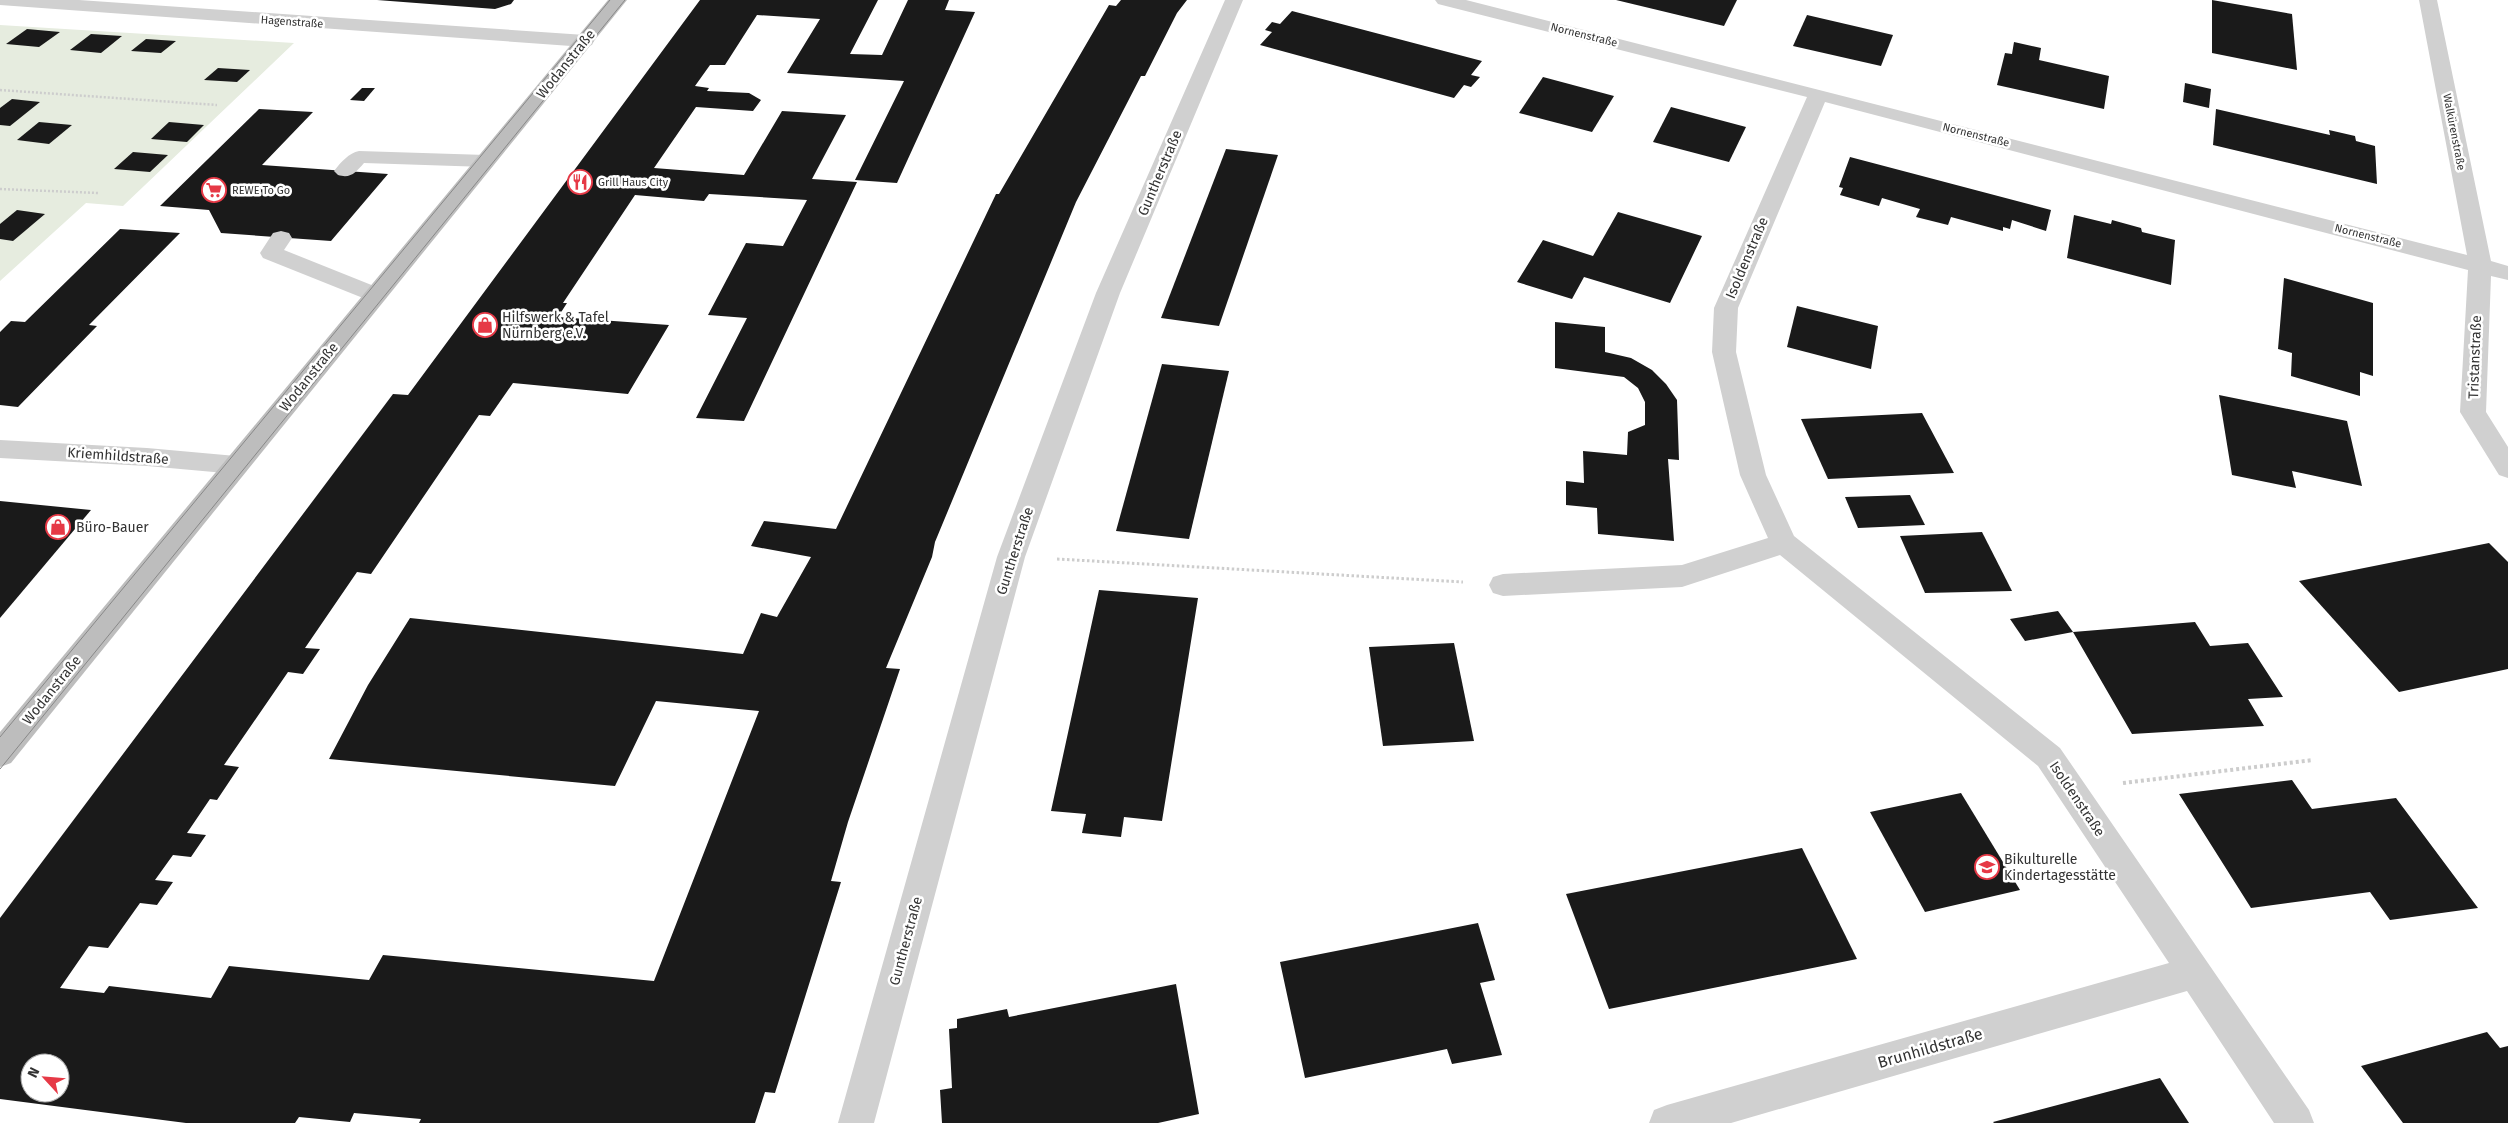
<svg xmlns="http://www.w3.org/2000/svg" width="2508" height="1123" font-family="'Fira Sans',sans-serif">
	<rect width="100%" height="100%" fill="#fff"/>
	<path fill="#e6ecdf" d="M0 25 294 43 123 206 86 203 0 281Z"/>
	<g fill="#1a1a1a" fill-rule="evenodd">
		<path d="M377 0H514L511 4 495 9Z"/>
		<path d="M700 0H878L850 54 882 55 908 0H949L945 10 975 12 897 183 855 180 904 81 787 73 820 19 757 15 725 65H710L695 86 709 88 707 91 749 93 761 100 753 111 696 107 654 168 744 175 782 111 846 115 812 179 857 182 744 421 696 418 747 318 708 315 746 243 783 246 807 200 709 194 704 201 635 195 563 303H567L558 317 669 325 628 394 513 383 490 416 479 415 371 574 357 572 305 648 320 649 303 674 288 672 224 765 239 767 217 800 210 799 187 833 206 835 191 857 173 855 155 880 173 882 157 905 140 903 108 948 89 946 60 988 104 993 109 986 211 998 229 966 369 980 383 955 654 981 759 711 656 701 615 786 329 759 368 685 410 618 743 654 761 613 777 617 811 557 751 546 764 521 836 529 996 194H999L1109 5 1116 6 1121 0H1187L1177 13 1145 76H1141L1076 202 935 542 932 557 886 668 900 669 848 822 831 881 841 882 775 1093 765 1092 755 1123H419L421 1119 354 1113 350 1122 299 1117 295 1123H186L0 1099V918L393 394 408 395ZM30 1063H60V1093H30Z"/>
		<path d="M1616 0H1737L1724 26Z"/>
		<path d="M2212 0 2292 14 2297 70 2212 53Z"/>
		<path d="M1292 11 1482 61 1471 75 1480 77 1471 87 1464 85 1454 98 1260 45 1272 32 1265 30 1272 22 1280 24Z"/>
		<path d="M1807 15 1893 35 1881 66 1793 46Z"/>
		<path d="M27 29 60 32 39 47 6 44Z"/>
		<path d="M91 34 122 36 101 53 70 50Z"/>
		<path d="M146 39 176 41 161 53 131 51Z"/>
		<path d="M2014 42 2041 48 2039 60 2109 76 2104 109 1997 85 2005 53 2012 54Z"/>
		<path d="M218 68 250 70 237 82 204 80Z"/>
		<path d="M1543 77 1614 96 1592 132 1519 113Z"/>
		<path d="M2185 83 2211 89 2209 108 2183 102Z"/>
		<path d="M362 88H375L364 101 350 100Z"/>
		<path d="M12 99 40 102 10 126 0 125V108Z"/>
		<path d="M1671 107 1746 127 1729 162 1653 142Z"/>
		<path d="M259 109 313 112 262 165 388 174 331 241 221 233 209 210 160 206Z"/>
		<path d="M2216 109 2330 135 2329 130 2355 136 2356 141 2375 146 2377 184 2213 145Z"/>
		<path d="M39 122 72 125 49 144 17 140Z"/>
		<path d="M169 122 204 125 187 142 151 139Z"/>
		<path d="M1226 149 1278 155 1219 326 1161 318Z"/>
		<path d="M133 152 168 155 150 172 114 169Z"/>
		<path d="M1850 157 2051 210 2046 231 2012 220 2010 229 2003 227V231L1951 217 1948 225 1916 217 1920 209 1882 198 1879 206 1840 195 1843 188 1839 187Z"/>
		<path d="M17 210 45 214 13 241 0 239V224Z"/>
		<path d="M1618 212 1702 236 1670 303 1584 277 1572 299 1517 282 1543 240 1593 256Z"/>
		<path d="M2074 215 2111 224 2112 220 2141 228 2142 232 2175 240 2171 285 2067 258Z"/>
		<path d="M120 229 180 233 89 325 97 326 18 407 0 405V332L11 321 25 322Z"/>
		<path d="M2284 278 2373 303V376L2360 372V396L2291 376 2292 353 2278 349Z"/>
		<path d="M1797 306 1878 326 1871 369 1787 347Z"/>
		<path d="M1555 322 1605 327V352L1631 358 1652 370 1666 384 1677 400 1679 460 1668 459 1674 541 1598 534 1597 508 1566 505V481L1584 483 1583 451 1627 455 1628 432 1645 425V402L1638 388 1624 377 1555 368Z"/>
		<path d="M1162 364 1229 371 1189 539 1116 531Z"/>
		<path d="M2219 395 2347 421 2362 486 2292 471 2296 488 2232 475Z"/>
		<path d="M1922 413 1954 473 1828 479 1801 419Z"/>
		<path d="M1910 495 1925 525 1858 528 1845 497Z"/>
		<path d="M0 501 91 510 0 618Z"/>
		<path d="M1982 532 2012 591 1925 593 1900 536Z"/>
		<path d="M2489 543 2508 562V669L2399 692 2299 581Z"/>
		<path d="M1099 590 1198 598 1162 821 1124 817 1121 837 1082 833 1086 814 1051 811Z"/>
		<path d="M2058 611 2073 632 2025 641 2010 619Z"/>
		<path d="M2195 622 2210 646 2248 643 2283 697 2248 699 2264 726 2132 734 2073 632Z"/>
		<path d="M1454 643 1474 741 1383 746 1369 647Z"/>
		<path d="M2292 780 2312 809 2396 798 2478 908 2390 920 2370 892 2251 908 2179 794Z"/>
		<path d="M1961 793 2020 890 1925 912 1870 812Z"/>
		<path d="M1802 848 1857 959 1609 1009 1566 894Z"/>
		<path d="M1478 923 1495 980 1480 983 1502 1055 1452 1064 1447 1049 1305 1078 1280 962Z"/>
		<path d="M1176 984 1199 1114 1158 1123H942L940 1090 952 1088 949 1029 957 1028V1019L1007 1009 1009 1017Z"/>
		<path d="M2487 1032 2500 1048 2508 1046V1123H2403L2361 1066Z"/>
		<path d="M2160 1078 2189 1123H1994L1993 1122Z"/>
	</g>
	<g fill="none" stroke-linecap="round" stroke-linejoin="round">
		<g stroke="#cdcdcd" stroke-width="2.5" stroke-dasharray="2 2" stroke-linecap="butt">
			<path d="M0 90 217 105"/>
			<path d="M0 189 98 193"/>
		</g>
		<path stroke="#cdcdcd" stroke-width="3" stroke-dasharray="2.5 2.5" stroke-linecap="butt" d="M1057 559 1463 582"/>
		<path stroke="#cdcdcd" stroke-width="4" stroke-dasharray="3 3" stroke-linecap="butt" d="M2123 783 2313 760"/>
		<g fill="#d0d0d0" fill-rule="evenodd">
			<path d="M359 151 486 155 493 157 496 161 493 165 486 167 364 163C356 172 351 179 338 175L334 171C341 162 349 153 359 151Z"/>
			<path d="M281 231 289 233 292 238 284 250 384 290 388 295 384 300 376 303 368 300 263 258 260 253 273 233Z"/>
		</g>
		<g fill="#d0d0d0" fill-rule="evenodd">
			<path d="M0 0H79L585 35 592 37 594 41 592 45 585 47 0 5Z"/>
			<path d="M1225 0H1243L1120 293 1025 557 874 1123H838L997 557 1096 293Z"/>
			<path d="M1435 0H1466L2467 255 2419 0H2437L2491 261 2508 266V280L2491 276 2486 412 2508 447V478L2499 475 2460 412 2468 270 1825 102 1738 308 1736 352 1766 475 1794 536 2060 748 2309 1110 2314 1123H2274L2187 991 1731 1123H1649L1654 1110 1667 1105 2169 963 2038 766 1780 555 1682 587 1503 596 1493 593 1489 585 1493 577 1503 574 1682 565 1768 538 1740 475 1712 352 1714 308 1807 97 1438 4Z"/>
			<path d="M0 440 147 448 236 456 245 458 249 465 245 472 236 474 147 466 0 458Z"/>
		</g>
		<path fill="#bdbdbd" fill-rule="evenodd" d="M608 0H627L11 763 0 767V732Z"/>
		<g stroke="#888" stroke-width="1">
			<path d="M0 737 610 0"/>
			<path d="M0 769 625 0"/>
		</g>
	</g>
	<defs>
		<symbol id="restaurant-ring" viewBox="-11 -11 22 22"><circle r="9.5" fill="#fff" stroke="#e63946" stroke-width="1.5"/><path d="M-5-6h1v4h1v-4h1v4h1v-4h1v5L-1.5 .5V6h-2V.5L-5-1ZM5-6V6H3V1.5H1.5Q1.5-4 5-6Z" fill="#e63946"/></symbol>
		<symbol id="supermarket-ring" viewBox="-11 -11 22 22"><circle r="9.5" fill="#fff" stroke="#e63946" stroke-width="1.5"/><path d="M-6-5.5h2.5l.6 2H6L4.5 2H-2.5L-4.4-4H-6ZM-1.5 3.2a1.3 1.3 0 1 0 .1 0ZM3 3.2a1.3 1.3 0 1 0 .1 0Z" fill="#e63946"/></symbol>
		<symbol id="shop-ring" viewBox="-11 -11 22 22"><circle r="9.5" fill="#fff" stroke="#e63946" stroke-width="1.5"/><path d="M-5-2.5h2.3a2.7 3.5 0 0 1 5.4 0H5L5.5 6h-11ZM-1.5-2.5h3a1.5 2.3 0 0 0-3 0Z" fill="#e63946"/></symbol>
		<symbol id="school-ring" viewBox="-11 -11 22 22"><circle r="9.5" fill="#fff" stroke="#e63946" stroke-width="1.5"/><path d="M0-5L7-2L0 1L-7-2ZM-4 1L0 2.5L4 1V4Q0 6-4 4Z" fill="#e63946"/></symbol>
	</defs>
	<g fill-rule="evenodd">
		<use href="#restaurant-ring" x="566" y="168" width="28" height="28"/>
		<use href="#supermarket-ring" x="200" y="176" width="28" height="28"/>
		<use href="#shop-ring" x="471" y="311" width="28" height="28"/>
		<use href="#shop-ring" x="44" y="513" width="28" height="28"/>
		<use href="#school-ring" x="1973" y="853" width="28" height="28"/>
	</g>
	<g text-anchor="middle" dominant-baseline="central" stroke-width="5" stroke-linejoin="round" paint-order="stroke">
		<g font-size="11" fill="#333" stroke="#fff">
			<text transform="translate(292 22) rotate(4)">Hagenstraße</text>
			<text transform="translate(1584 35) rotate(14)">Nornenstraße</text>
			<text transform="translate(2454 132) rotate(79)">Walkürenstraße</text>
			<text transform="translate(1976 135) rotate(14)">Nornenstraße</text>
			<text transform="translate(2368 236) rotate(14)">Nornenstraße</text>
		</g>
		<g font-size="11" fill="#333" stroke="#fff" text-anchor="start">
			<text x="598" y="182">Grill Haus City</text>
			<text x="232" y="190">REWE To Go</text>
		</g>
		<g font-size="14" fill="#333" stroke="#fff">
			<text transform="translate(566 64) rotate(-51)">Wodanstraße</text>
			<text transform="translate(1160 173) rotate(-67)">Guntherstraße</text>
			<text transform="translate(1747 258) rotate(-67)">Isoldenstraße</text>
			<text transform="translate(2475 357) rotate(-88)">Tristanstraße</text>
			<text transform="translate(309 377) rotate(-51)">Wodanstraße</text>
			<text transform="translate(118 456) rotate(4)">Kriemhildstraße</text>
			<text transform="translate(1015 551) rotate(-72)">Guntherstraße</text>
			<text transform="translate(52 690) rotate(-51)">Wodanstraße</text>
			<text transform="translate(2077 799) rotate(56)">Isoldenstraße</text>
			<text transform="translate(906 941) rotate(-75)">Guntherstraße</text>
		</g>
		<g font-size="14" fill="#333" stroke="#fff" text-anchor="start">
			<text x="502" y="317">Hilfswerk &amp; Tafel<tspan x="502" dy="16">Nürnberg e.V.</tspan></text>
			<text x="76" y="527">Büro-Bauer</text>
			<text x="2004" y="859">Bikulturelle<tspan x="2004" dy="16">Kindertagesstätte</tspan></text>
		</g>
		<g font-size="16" fill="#333" stroke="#fff">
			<text transform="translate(1930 1048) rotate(-16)">Brunhildstraße</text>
		</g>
	</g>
	<g transform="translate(45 1078) rotate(296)"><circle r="24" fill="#ffffff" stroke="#adadad"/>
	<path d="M0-4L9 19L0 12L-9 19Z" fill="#e63946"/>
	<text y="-8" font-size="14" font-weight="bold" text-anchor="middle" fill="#333333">N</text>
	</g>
</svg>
